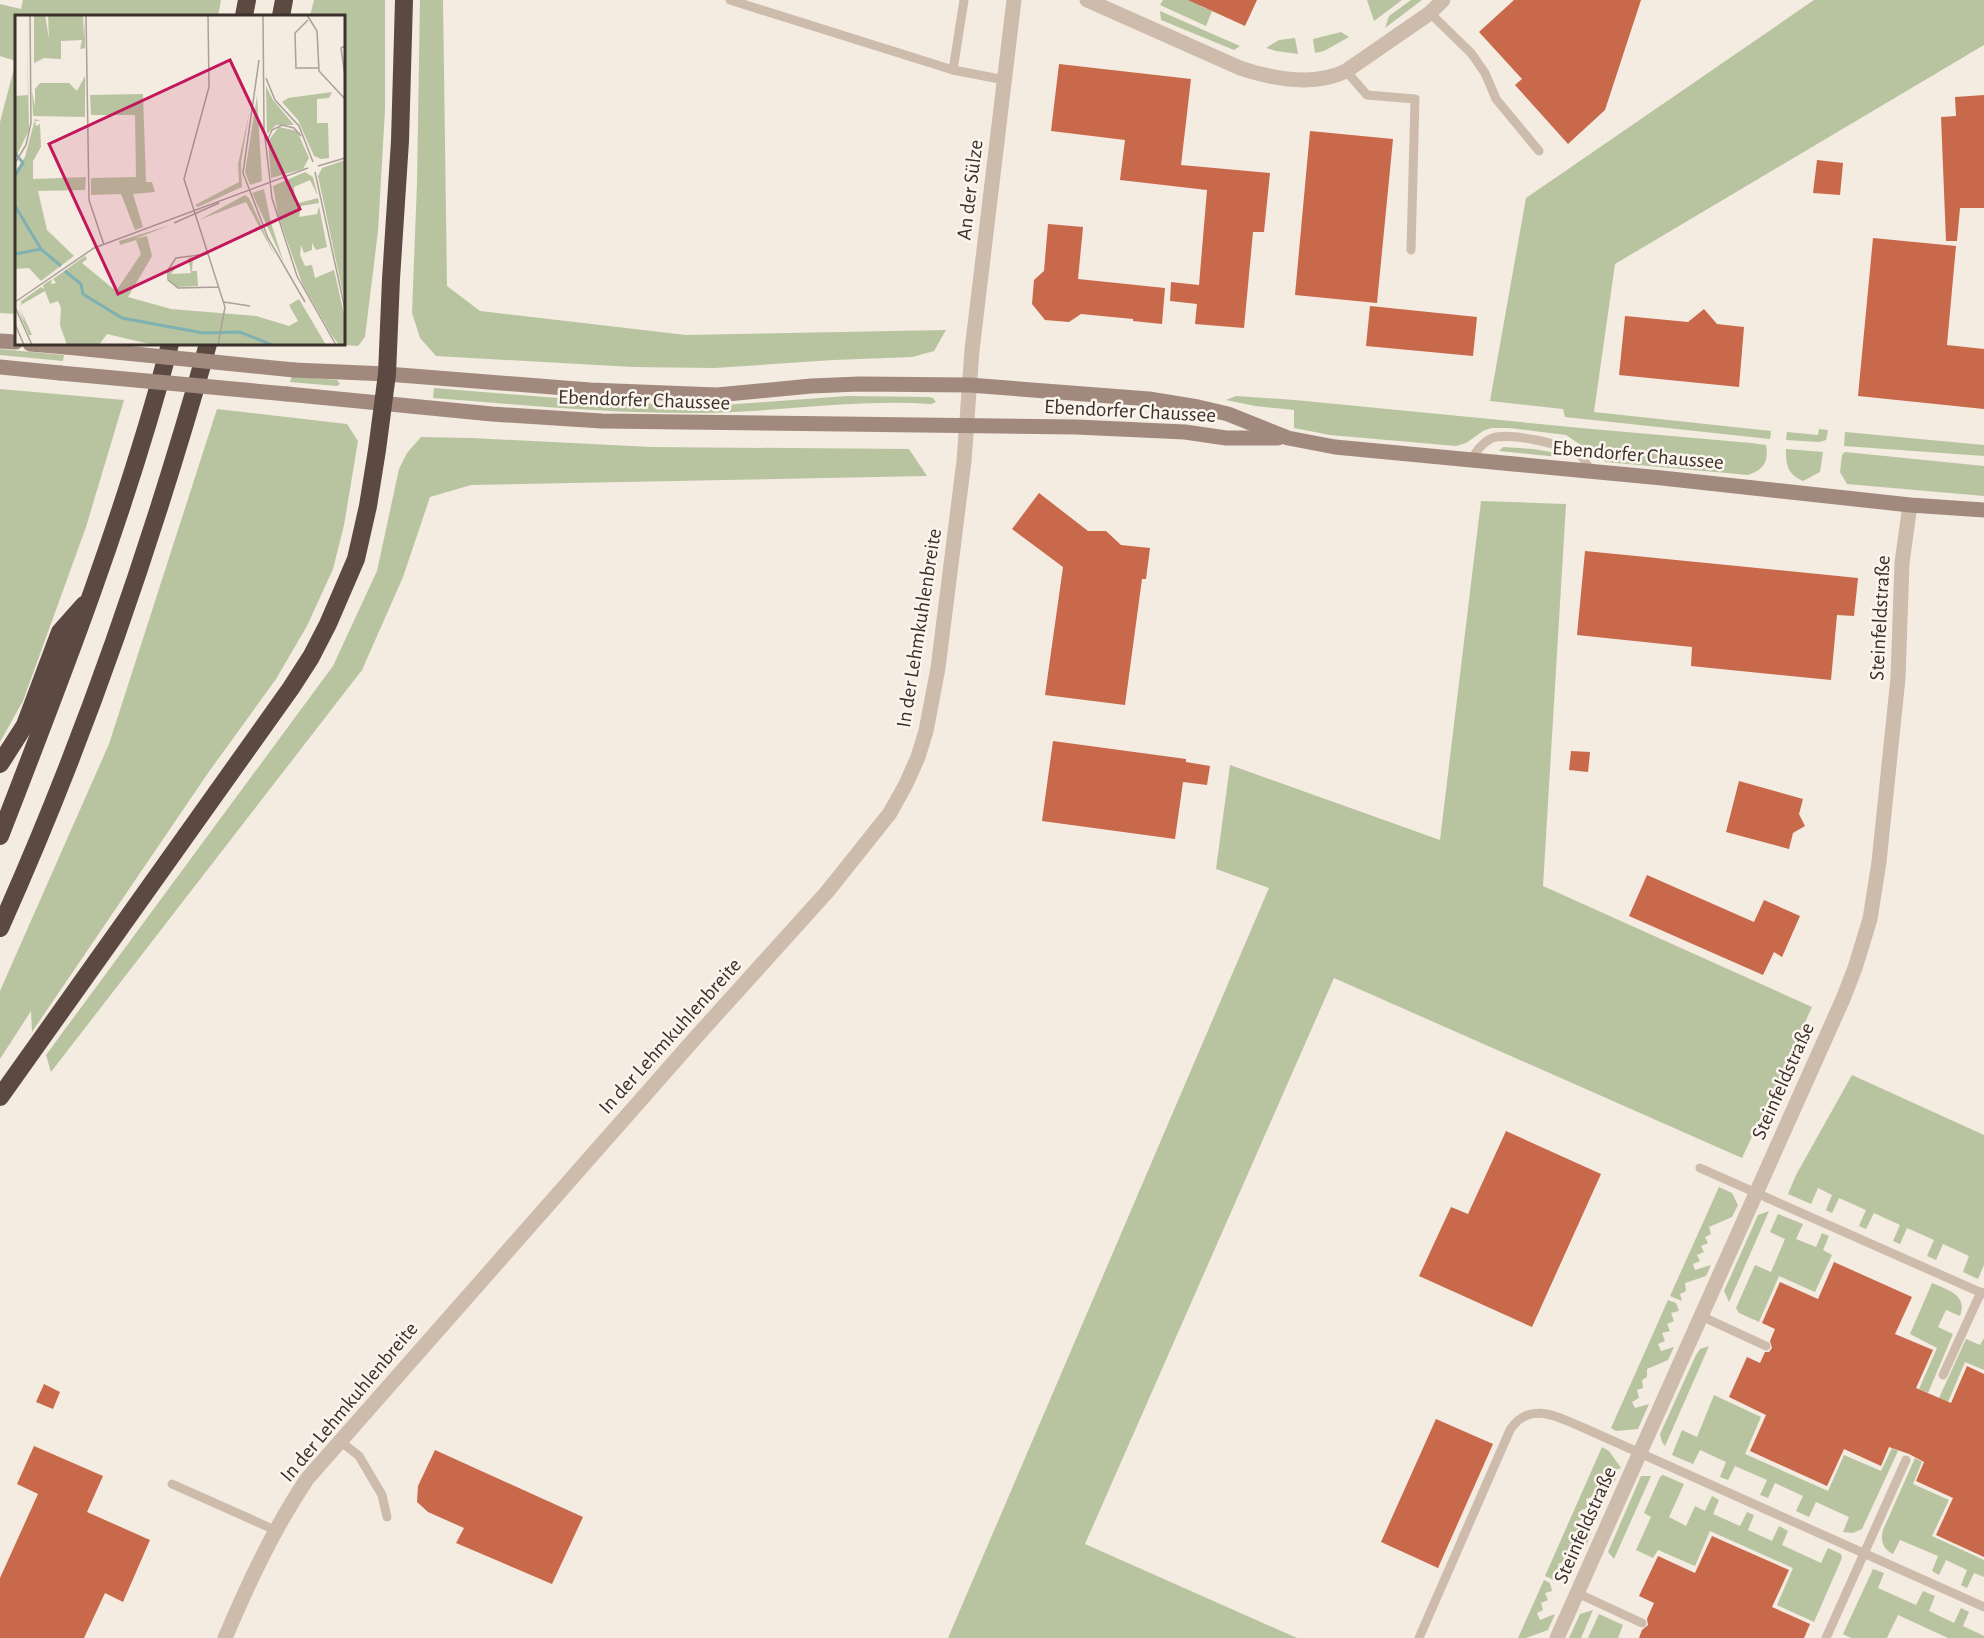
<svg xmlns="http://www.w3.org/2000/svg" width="1984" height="1638" font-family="'Alegreya Sans',sans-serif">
	<rect width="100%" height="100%" fill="#f4ebe1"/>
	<g fill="#b8c4a0">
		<path d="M23 0H221L218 16H16V314L0 313V122L16 61 0 56V4L21 9Z"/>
		<path d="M314 0H385V110L378 231 365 337 358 346 333 344H344V16H310Z"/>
		<path d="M420 0H443L447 286 480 311 686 335 946 330 934 351 912 357 834 360 714 368 633 367 436 356 420 338 412 313 417 183Z"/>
		<path d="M1163 0H1203L1200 6 1212 11 1206 26 1160 5Z"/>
		<path d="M1367 0H1402L1374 21Z"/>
		<path d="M1411 0H1422L1385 28 1389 16Z"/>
		<path d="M1814 0H1984V45L1615 264 1594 412 1771 431 1770 439 1565 417 1563 409 1490 401 1526 198Z"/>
		<path d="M1160 11 1240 46 1234 50 1161 20Z"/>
		<path d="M1341 32 1349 37 1324 51 1315 53 1313 39Z"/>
		<path d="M1295 38 1298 54 1276 51 1266 48 1279 40Z"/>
		<path d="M0 349 64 355 63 361 0 355Z"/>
		<path d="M292 376 337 380 340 384 337 386 290 382Z"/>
		<path d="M434 388 620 403 723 405 847 396 928 397 933 398 936 402 931 404C855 399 779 412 702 413 613 414 522 405 433 398Z"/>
		<path d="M0 389 124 400 86 527 23 701 0 742Z"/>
		<path d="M1236 396 1295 400 1581 428 1751 443 1766 445C1769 461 1764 470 1748 475L1606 462 1566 435 1509 428H1491L1483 431 1466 443 1456 446 1330 435 1294 428V410L1255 406 1226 400Z"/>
		<path d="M217 409 347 424 358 441 344 525 333 569 307 626 276 679 208 773 32 1032 31 1011 0 1059V991L109 744Z"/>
		<path d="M1819 429 1828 430 1826 440 1819 442 1786 440 1787 432 1818 435Z"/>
		<path d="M1845 432 1984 445V456L1844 446Z"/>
		<path d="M421 437 471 438 651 447 909 449 927 476 471 485 430 497 403 577 362 670 51 1072 46 1055 333 666 377 571 399 469 407 453Z"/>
		<path d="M1503 447 1533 449 1557 453 1559 457 1499 451Z"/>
		<path d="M1786 449 1823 452 1820 472 1803 481C1787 474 1786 465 1786 449Z"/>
		<path d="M1845 452 1984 466V496L1847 484 1840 472 1842 455Z"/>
		<path d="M1481 501 1566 504 1543 886 1812 1007 1742 1158 1334 978 1085 1544 1297 1638H948L1269 888 1216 869 1230 765 1440 840Z"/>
		<path d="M1852 1075 1984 1135V1265L1978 1279 1963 1272 1969 1256 1943 1244 1936 1260 1927 1256 1934 1240 1907 1228 1900 1244 1893 1241 1900 1225 1874 1213 1866 1229 1859 1226 1866 1210 1839 1198 1832 1213 1826 1210 1832 1195 1818 1188 1811 1204 1788 1194 1796 1175Z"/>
		<path d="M1719 1187 1732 1193 1738 1205 1732 1217 1709 1227 1711 1234 1705 1237 1708 1243 1701 1246 1704 1252 1697 1255 1700 1261 1693 1264 1695 1270 1711 1265 1706 1276 1685 1283 1686 1291 1680 1294 1682 1301 1670 1296Z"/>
		<path d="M1769 1211 1729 1302 1724 1291 1758 1215Z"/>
		<path d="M1778 1214 1803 1224 1796 1239 1816 1247 1822 1233 1829 1236 1823 1250 1832 1255 1815 1292 1779 1276 1759 1322 1739 1313 1736 1308 1755 1265 1771 1272 1785 1239 1770 1232Z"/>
		<path d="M1932 1283C1948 1290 1968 1295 1960 1316L1946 1310 1938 1327 1953 1334 1928 1393 1919 1389 1937 1348 1910 1334Z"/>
		<path d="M1668 1300 1676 1303 1679 1311 1671 1313 1674 1321 1667 1324 1670 1331 1662 1333 1665 1341 1658 1344 1661 1351 1674 1347 1668 1360 1647 1369V1377L1642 1380 1643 1388 1637 1390 1639 1398 1632 1402 1635 1408 1649 1404 1638 1429 1616 1431 1611 1428Z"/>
		<path d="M1984 1338V1370L1965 1362 1948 1402 1939 1398 1966 1339 1980 1345Z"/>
		<path d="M1709 1346 1665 1446 1662 1442 1660 1434 1696 1355 1700 1349Z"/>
		<path d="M1714 1395 1761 1417 1745 1454 1828 1491 1844 1455 1881 1471 1892 1448 1898 1451 1862 1529 1853 1533 1843 1532 1849 1517 1816 1502 1809 1517 1796 1511 1803 1496 1775 1483 1768 1498 1760 1495 1767 1480 1735 1466 1728 1480 1720 1477 1726 1462 1700 1450 1693 1464 1672 1455 1682 1430 1697 1437Z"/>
		<path d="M1602 1447 1609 1451 1621 1468 1599 1476 1601 1484 1616 1478 1610 1491 1586 1499 1588 1508 1581 1510 1584 1519 1577 1521 1580 1529 1572 1533 1575 1540 1591 1533 1586 1546 1562 1554 1565 1561 1558 1564 1561 1571 1554 1574 1556 1581 1545 1576Z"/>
		<path d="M1915 1458 1922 1462 1913 1484 1949 1500 1932 1536 1984 1560V1577L1974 1573 1967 1588 1961 1585 1967 1570 1946 1560 1939 1575 1932 1571 1938 1556 1900 1540 1893 1554C1883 1549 1880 1541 1883 1530Z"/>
		<path d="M1663 1475 1684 1484 1669 1517 1686 1526 1695 1506 1705 1511 1712 1496 1719 1500 1713 1514 1740 1526 1747 1512 1754 1515 1748 1530 1772 1541 1779 1526 1788 1531 1782 1545 1821 1563 1828 1548 1841 1554 1842 1558 1814 1622 1777 1605 1793 1568 1710 1531 1695 1566 1658 1550 1653 1558 1636 1550 1651 1517 1644 1513 1660 1477Z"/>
		<path d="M1641 1476H1651L1614 1559 1608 1552Z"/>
		<path d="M1873 1569 1884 1573 1878 1588 1916 1605 1923 1591 1935 1596 1929 1611 1954 1623 1961 1608 1969 1612 1963 1626 1984 1636V1638H1948L1898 1615 1887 1638H1851L1843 1634Z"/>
		<path d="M1544 1580 1550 1583 1552 1591 1545 1593 1548 1600 1541 1603 1543 1610 1537 1613 1540 1620 1555 1614 1548 1630 1526 1638H1518Z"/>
		<path d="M1593 1610 1581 1638H1569L1580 1614Z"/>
		<path d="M1599 1614 1623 1625 1618 1638H1588Z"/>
	</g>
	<g fill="#c8694b">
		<path d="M1188 0H1257L1245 26Z"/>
		<path d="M1514 0H1641L1605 110 1568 144 1515 85 1522 79 1479 32Z"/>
		<path d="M1059 64 1191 79 1181 165 1270 173 1264 232H1253L1244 328 1195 324 1197 304 1170 301 1171 282 1199 285 1207 190 1120 180 1125 140 1051 131Z"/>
		<path d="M1984 95V208H1960L1957 241H1946L1941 117 1956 116 1955 97Z"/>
		<path d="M1310 131 1393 139 1377 303 1295 295Z"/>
		<path d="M1817 160 1843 163 1840 195 1813 193Z"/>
		<path d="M1048 224 1083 227 1078 279 1165 288 1162 324 1133 321V319L1081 314 1069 322 1045 320 1032 304 1034 280 1044 271Z"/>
		<path d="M1873 238 1956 246 1947 345 1984 349V409L1858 396Z"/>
		<path d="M1370 306 1477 317 1473 356 1366 346Z"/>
		<path d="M1704 309 1717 324 1744 327 1739 387 1619 375 1625 316 1688 322Z"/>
		<path d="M1039 493 1088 531H1106L1121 545 1150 548 1146 579H1142L1125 705 1045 695 1063 567 1012 529Z"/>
		<path d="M1585 551 1858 578 1854 616 1837 615 1831 680 1691 666 1692 647 1577 635Z"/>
		<path d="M1053 741 1186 759V762L1210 766 1207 785 1183 782 1175 839 1042 821Z"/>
		<path d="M1571 751 1590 752 1588 772 1569 770Z"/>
		<path d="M1739 781 1803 799 1799 814 1805 826 1793 833 1789 849 1726 832Z"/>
		<path d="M1647 875 1754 922 1764 900 1800 916 1782 957 1774 952 1763 975 1629 916Z"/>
		<path d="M1506 1131 1601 1174 1532 1327 1419 1276 1451 1207 1468 1214Z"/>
		<path d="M1834 1262 1912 1297 1895 1334 1933 1350 1916 1388 1951 1403 1967 1366 1984 1374V1557L1936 1535 1953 1498 1916 1481 1924 1462 1909 1454 1889 1447 1881 1466 1844 1449 1827 1486 1750 1451 1766 1415 1729 1397 1747 1357 1760 1363 1765 1352H1769L1772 1348 1770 1341 1775 1329 1762 1323 1780 1282 1818 1299Z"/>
		<path d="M44 1384 60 1392 53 1409 36 1402Z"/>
		<path d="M1436 1419 1493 1444 1438 1568 1381 1542Z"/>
		<path d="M34 1446 103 1476 87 1512 150 1540 123 1602 105 1593 84 1638H0V1578L38 1494 17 1484Z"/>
		<path d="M435 1450 583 1517 552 1584 456 1543 464 1528 428 1512 417 1502 418 1486Z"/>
		<path d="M1712 1536 1789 1570 1772 1607 1810 1624 1804 1638H1639L1642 1630 1648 1625 1647 1619 1654 1603 1639 1596 1658 1556 1695 1573Z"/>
	</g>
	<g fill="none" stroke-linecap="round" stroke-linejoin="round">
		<g stroke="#cdbbac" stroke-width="9">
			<path d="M730 0 953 70 1005 80"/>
			<path d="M1430 13 1471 53 1485 73 1496 99 1539 151"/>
			<path d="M953 70 964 0"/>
			<path d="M1346 71 1367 95 1415 99 1411 250"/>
			<path d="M1471 460C1476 452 1481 444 1490 439 1506 431 1566 444 1581 456 1585 460 1588 467 1591 471"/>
			<path d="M1700 1168 1984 1294"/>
			<path d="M1701 1316 1766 1346"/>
			<path d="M1943 1375 1981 1292"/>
			<path d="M340 1441 359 1456 382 1495 387 1517"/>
			<path d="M172 1484 275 1530"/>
			<path d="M1577 1593 1642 1623"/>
			<path d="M1419 1638 1510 1430C1529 1400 1558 1417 1584 1428L1984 1607"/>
			<path d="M1826 1638 1906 1460"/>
		</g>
		<g stroke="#cdbbac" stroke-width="15">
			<path d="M1087 0 1240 68C1273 79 1313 87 1346 71L1430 13 1443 0"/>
			<path d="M225 1638C249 1582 273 1530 307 1479L697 1036 827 892 890 813 906 784 918 757 926 731 938 668 964 461 972 350 1014 0"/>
			<path d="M1557 1638 1843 999 1855 968 1870 919 1879 862 1898 678 1902 563 1910 505"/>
		</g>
		<g stroke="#a18a7d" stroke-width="15">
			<path d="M0 341 16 342"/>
			<path d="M30 344 66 347"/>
			<path d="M0 367 60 373"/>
			<path d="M294 370 387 374 590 390 717 395 811 386 859 384 969 385 1149 399 1198 407 1228 414 1288 438 1335 447 1662 478 1910 505 1984 510"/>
			<path d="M287 394 492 414 602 421 1076 427 1185 432 1226 438H1278"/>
		</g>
		<g stroke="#5c4a42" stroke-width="18">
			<path d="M244 16 247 0"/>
			<path d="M281 16 284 0"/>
			<path d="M0 764 25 725 60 632 84 605"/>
			<path d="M0 836C63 674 126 512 170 344"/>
			<path d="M0 928C85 739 152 543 208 344"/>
			<path d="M0 1097 291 688 311 657 328 624 356 559 368 506 377 450 387 374 391 279 400 141 404 0"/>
		</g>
		<g stroke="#a18a7d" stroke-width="15">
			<path d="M66 347 294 370"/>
			<path d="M60 373 287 394"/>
		</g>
	</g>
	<g text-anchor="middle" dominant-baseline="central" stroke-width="5" stroke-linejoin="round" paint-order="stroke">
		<g font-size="21" fill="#3b302b" stroke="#fbf5ee">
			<text transform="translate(970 190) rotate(-83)">An der Sülze</text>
			<text transform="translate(644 400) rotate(2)">Ebendorfer Chaussee</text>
			<text transform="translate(1130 411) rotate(3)">Ebendorfer Chaussee</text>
			<text transform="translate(1638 455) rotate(5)">Ebendorfer Chaussee</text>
			<text transform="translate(1880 618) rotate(-87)">Steinfeldstraße</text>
			<text transform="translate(919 628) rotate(-81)">In der Lehmkuhlenbreite</text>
			<text transform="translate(670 1036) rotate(-48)">In der Lehmkuhlenbreite</text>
			<text transform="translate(1783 1081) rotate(-66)">Steinfeldstraße</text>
			<text transform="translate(349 1402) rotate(-50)">In der Lehmkuhlenbreite</text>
			<text transform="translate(1585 1525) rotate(-66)">Steinfeldstraße</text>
		</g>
	</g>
	<g transform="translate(15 15)">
		<rect width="330" height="330" fill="#f4ebe1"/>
		<path d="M12 0 14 115 0 144V81L13 80ZM19 0H30L34 24 33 0H68L69 24 70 0V33L65 34 67 25 46 26V44L59 45 29 43 19 48ZM70 61 72 101 70 65V102L18 101 17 77 20 91V74L25 68H54L62 76ZM251 71 258 85 279 110H261L252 119ZM317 77 314 83 302 84V108H313L314 143 306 144 299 141 283 105 267 87 273 83ZM128 79 131 167H137L140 177 118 179 128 212 120 215 106 179 76 180V163L121 162 120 100H76L75 80ZM242 81 247 166 235 170 230 157ZM234 99 226 148 227 172 183 192 180 190 224 167 223 149ZM20 104 25 106H20L21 111 25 109 26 132 18 146V164L71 162 70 175 23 176 32 215 59 241 26 266 14 253 0 254V156L10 142ZM264 112 282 116 294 143 288 154 256 163 253 126ZM330 145V288L303 161 307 153ZM290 157 298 162 303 181 295 165 279 172 280 189 303 183 304 188 286 191 284 202 302 199 304 191 312 232 301 235 297 228V235L289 238 286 230 285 240 290 251 297 250 300 263 319 255 330 303V330H324L316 319 287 268 263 200 258 171ZM249 174 256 208 269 248 237 178ZM230 180 234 183 260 241 231 187 184 205ZM156 210 119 224 132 221 137 241 113 282 156 294 241 301 274 311 283 306 274 290 284 284 311 330H139L92 319 84 330H52L45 310 46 293 43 286 35 289 30 276 4 291 17 320H14L2 293 10 307 4 291 7 288 5 287 26 272 29 274 28 270 37 264 36 269 41 268 38 264 70 241 72 244 67 248 101 276 126 239 121 225 105 230 104 226ZM178 242 177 256H182L183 271 162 272 154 266V257L157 251 160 254 156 259 176 258 173 243Z" fill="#b8c4a0"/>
		<path fill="none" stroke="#7fb0b2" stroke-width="3" d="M0 138 8 148 0 161M0 191 26 234M0 239 26 234 46 251M50 256 66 269 68 279 107 303 188 318 225 317 257 330"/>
		<path fill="none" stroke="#aaa098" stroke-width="1.5" d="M71 0 74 185 89 230M193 0 194 72 169 164 210 292 203 330M248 0 249 114 257 183 282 261 321 330M292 0 302 16 304 56 330 84M293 5 280 18 281 53H303M330 31 326 33 330 61M244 45 228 158 253 223 290 287M251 63 260 85 284 111 298 147M252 126 257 115 267 110 279 113 286 121M0 148 11 130 16 108 15 0M303 151 330 143M300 157 330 294M159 208 204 188M192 239 161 243 153 255V265L163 273 204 272M0 287 79 233 293 153M209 287 235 291M0 292 17 330M0 309 9 330"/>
		<path fill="#c2185b" fill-opacity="0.15" stroke="#c2185b" stroke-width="3" d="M215 45 285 194 103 279 34 129Z"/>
		<rect width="330" height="330" fill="none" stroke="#3b302b" stroke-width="3"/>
	</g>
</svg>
